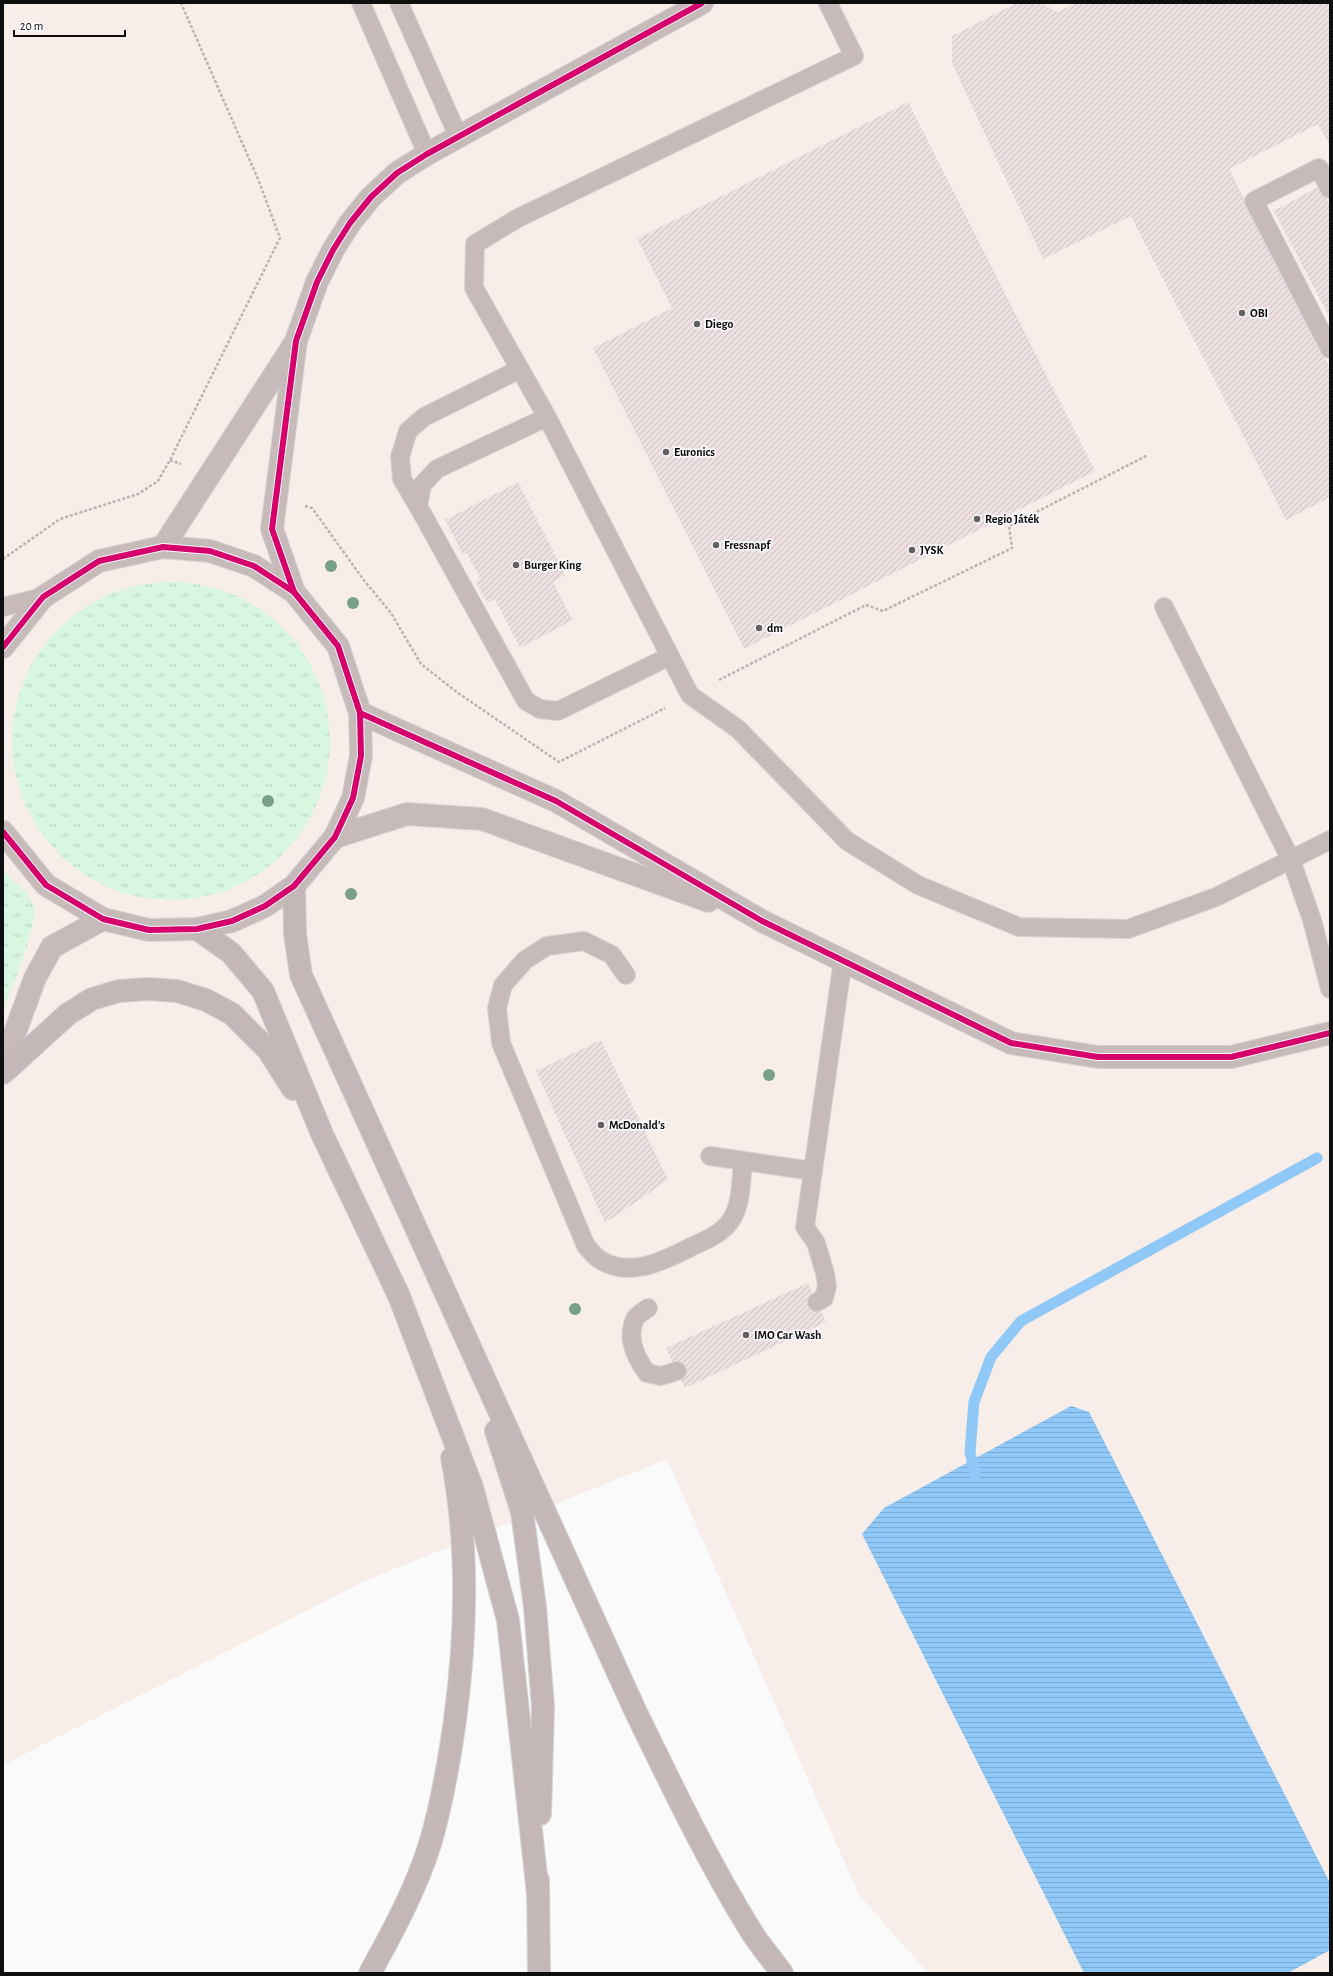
<svg xmlns="http://www.w3.org/2000/svg" width="1333" height="1976" font-family="'Alegreya Sans',sans-serif">
	<defs>
		<pattern id="grass-tufts" width="24" height="20" patternUnits="userSpaceOnUse"><rect width="24" height="20" fill="#d9f6e1"/><path d="M3 7l-1-3M5 7V3M7 7l1-3M15 17l-1-3M17 17v-4M19 17l1-3" fill="none" stroke="#b9d2c0"/></pattern>
		<pattern id="water-rules" width="6" height="5" patternUnits="userSpaceOnUse"><rect width="6" height="5" fill="#90c8f7"/><path d="M0 2.5h6" fill="none" stroke="#7babd3"/></pattern>
		<pattern id="building-hatch" width="6" height="6" patternUnits="userSpaceOnUse"><rect width="6" height="6" fill="#ede0e0"/><path d="M-1 1l2-2M0 6l6-6M5 7l2-2" fill="none" stroke="#cabfbf"/></pattern>
	</defs>
	<rect width="100%" height="100%" fill="#fbfafb"/>
	<path fill="#f7ede9" d="M3 3H1330V1973H928L859 1895 667 1459 367 1580 3 1765Z"/>
	<g fill="url(#grass-tufts)">
		<circle cx="171" cy="741" r="159"/>
		<path d="M3 870C13 882 27 890 33 904 40 920 11 992 3 1010Z"/>
	</g>
	<path fill="url(#water-rules)" d="M1071 1406 1089 1412 1330 1883V1950L1288 1973H1084L862 1534 884 1508Z"/>
	<g fill="none" stroke-linecap="round" stroke-linejoin="round">
		<path stroke="#90c8f7" stroke-width="11" d="M975 1474 970 1452 974 1402 991 1357 1021 1321 1317 1158"/>
	</g>
	<g fill="url(#building-hatch)">
		<path d="M1017 3H1041L1057 12 1076 3H1330V146L1318 124 1229 169 1330 368V497L1286 520 1131 216 1043 259 952 63V36Z"/>
		<path d="M908 102 1095 471 744 649 593 348 672 308 637 239Z"/>
		<path d="M1320 186 1330 205V318L1274 211Z"/>
		<path d="M518 482 565 575 553 582 573 620 520 648 495 599 487 603 476 582 481 580 467 553 463 555 445 520Z"/>
		<path d="M601 1040 668 1180 605 1223 536 1071Z"/>
		<path d="M808 1283 826 1322 685 1388 666 1348Z"/>
	</g>
	<g fill="none" stroke-linecap="round" stroke-linejoin="round">
		<defs>
			<g id="lane">
				<path d="M361 3 427 154"/>
				<path d="M399 3 459 138"/>
				<path d="M828 3 854 56 518 218 475 244 474 288 547 417 690 695 738 729 847 841 918 885 1019 927 1128 929 1216 897 1330 840"/>
				<path d="M1330 189 1319 168 1254 201 1330 349"/>
				<path d="M547 417 437 469 422 485 418 506 526 701 540 709 558 711 670 656"/>
				<path d="M418 506 402 479 400 457 408 431 424 417 520 369"/>
				<path d="M3 607 43 597"/>
				<path d="M1164 607 1291 860 1312 920 1330 989"/>
				<path d="M626 975 612 955 584 941 547 946 525 960 503 985 497 1008 501 1043 586 1246C590 1250 594 1256 599 1259 628 1279 664 1261 691 1247 706 1240 722 1234 731 1220 742 1204 741 1179 743 1161"/>
				<path d="M710 1156 813 1171"/>
				<path d="M817 1302 824 1298 827 1286 825 1273 816 1243 805 1227 843 960"/>
				<path d="M648 1308C644 1311 637 1315 635 1319 626 1338 636 1358 647 1373L661 1376 677 1371"/>
			</g>
			<g id="street">
				<path d="M163 547 293 346"/>
				<path d="M294 592 272 529 296 341 317 282 333 250 350 223 371 197 397 173 427 154 702 3"/>
				<path d="M3 647 43 597 99 561 163 547 210 551 254 566 294 592 338 646 360 713 361 756 353 798 335 837 294 886 265 906 232 921 197 929 149 930 103 919 46 885 3 832"/>
				<path d="M360 713 556 801 762 921 1011 1043 1098 1057H1231L1330 1033"/>
				<path d="M335 837 407 814 482 819 708 901"/>
				<path d="M3 1065 35 978 52 947 103 919"/>
			</g>
			<g id="highway">
				<path d="M294 886 295 934 301 975 634 1708C671 1784 707 1860 751 1931 760 1946 772 1959 782 1973"/>
				<path d="M197 929 231 953 263 991 322 1134 399 1296 472 1487 508 1620 538 1894"/>
				<path d="M3 1073 68 1014 92 999 119 991 148 989 177 991 206 1000 232 1014 268 1050 293 1089"/>
				<path d="M496 1431 522 1512 535 1607 543 1707 540 1814"/>
				<path d="M538 1880 539 1973"/>
				<path d="M370 1973C392 1933 416 1889 430 1844 442 1804 449 1762 455 1720 467 1632 469 1546 452 1458"/>
			</g>
		</defs>
		<use href="#lane" stroke="#d5d4d5" stroke-width="20"/>
		<use href="#street" stroke="#d5d4d5" stroke-width="24"/>
		<use href="#highway" stroke="#d5d4d5" stroke-width="24"/>
		<g stroke="#bcb4b4" stroke-width="2.5" stroke-dasharray="3 2" stroke-linecap="butt">
			<path d="M170 460 181 464"/>
			<path d="M305 506 312 508 363 579 391 613 421 664 458 693 559 762 665 708"/>
			<path d="M3 559 60 519 138 494 158 481 170 460 280 238 258 179 181 3"/>
			<path d="M719 680 866 605 883 611 1012 548 1009 526 1148 455"/>
		</g>
		<use href="#lane" stroke="#c7bbba" stroke-width="18"/>
		<use href="#street" stroke="#c7bbba" stroke-width="22"/>
		<use href="#highway" stroke="#c4b7b8" stroke-width="22"/>
		<defs>
			<g id="cycleway">
				<path d="M294 592 272 529 296 341 317 282 333 250 350 223 371 197 397 173 427 154 702 3"/>
				<path d="M3 647 43 597 99 561 163 547 210 551 254 566 294 592 338 646 360 713 361 756 353 798 335 837 294 886 265 906 232 921 197 929 149 930 103 919 46 885 3 832"/>
				<path d="M360 713 556 801 762 921 1011 1043 1098 1057H1231L1330 1033"/>
			</g>
		</defs>
		<use href="#cycleway" stroke="#fbf9fc" stroke-width="8"/>
		<use href="#cycleway" stroke="#d6006c" stroke-width="6"/>
	</g>
	<g fill="#7ba08a">
		<circle cx="331" cy="566" r="6"/>
		<circle cx="353" cy="603" r="6"/>
		<circle cx="268" cy="801" r="6"/>
		<circle cx="351" cy="894" r="6"/>
		<circle cx="769" cy="1075" r="6"/>
		<circle cx="575" cy="1309" r="6"/>
	</g>
	<g fill="#626162" stroke="#fbf9fc" stroke-width="1.5">
		<circle cx="1242" cy="313" r="4"/>
		<circle cx="697" cy="324" r="4"/>
		<circle cx="666" cy="452" r="4"/>
		<circle cx="977" cy="519" r="4"/>
		<circle cx="716" cy="545" r="4"/>
		<circle cx="912" cy="550" r="4"/>
		<circle cx="516" cy="565" r="4"/>
		<circle cx="759" cy="628" r="4"/>
		<circle cx="601" cy="1125" r="4"/>
		<circle cx="746" cy="1335" r="4"/>
	</g>
	<g text-anchor="middle" dominant-baseline="central" stroke-width="3.5" stroke-linejoin="round" paint-order="stroke">
		<g font-size="12" font-weight="bold" fill="#0f0e0f" stroke="#fbf9fc" text-anchor="start">
			<text x="1250" y="313">OBI</text>
			<text x="705" y="324">Diego</text>
			<text x="674" y="452">Euronics</text>
			<text x="985" y="519">Regio Játék</text>
			<text x="724" y="545">Fressnapf</text>
			<text x="920" y="550">JYSK</text>
			<text x="524" y="565">Burger King</text>
			<text x="767" y="628">dm</text>
			<text x="609" y="1125">McDonald's</text>
			<text x="754" y="1335">IMO Car Wash</text>
		</g>
	</g>
	<rect width="1333" height="1976" fill="none" stroke="#0f0e0f" stroke-width="8"/>
	<path d="M14 30v6h111v-6" fill="none" stroke="#0f0e0f" stroke-width="2"/>
	<text x="20" y="30" font-size="12" fill="#0f0e0f" stroke="#fbf9fc" stroke-width="3" paint-order="stroke">20 m</text>
</svg>
